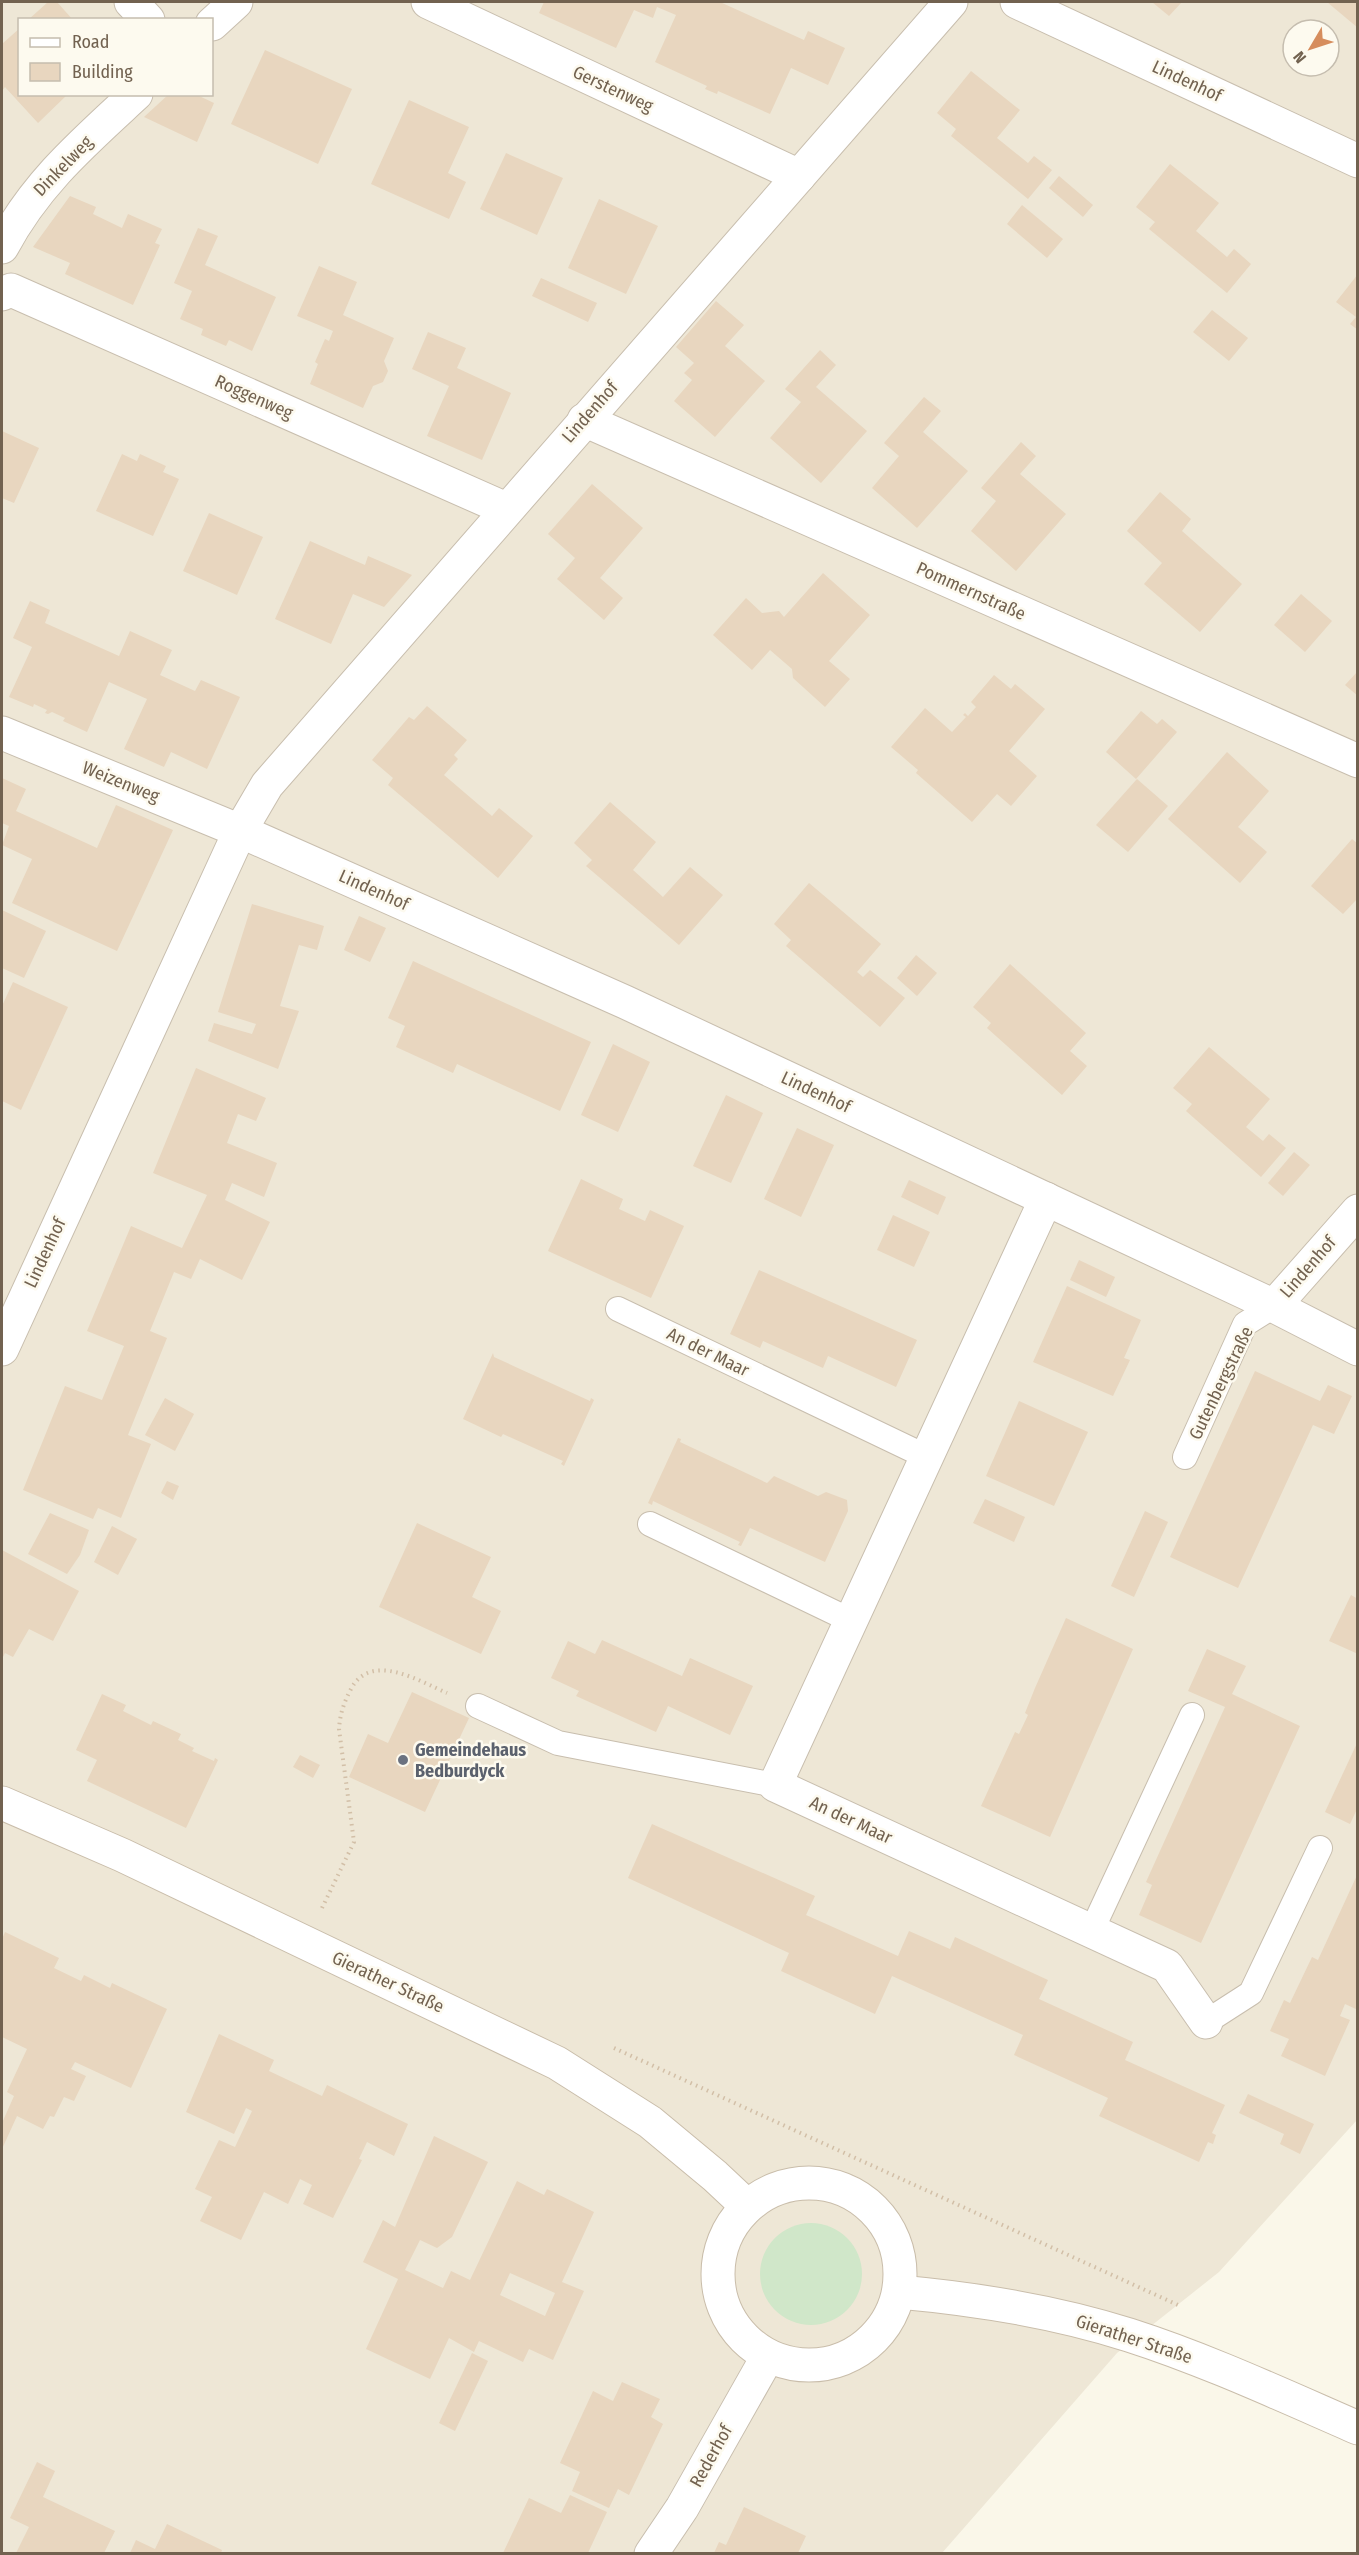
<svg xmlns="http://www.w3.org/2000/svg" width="1359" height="2555" font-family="'Fira Sans Condensed',sans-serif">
	<rect width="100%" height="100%" fill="#faf7e9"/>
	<path fill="#eee7d6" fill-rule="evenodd" d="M2 2H1357V2120L1219 2272 1117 2353 942 2553 2 2554ZM20 20H212V94H20ZM1293 30H1329V66H1293Z"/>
	<circle fill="#d0e7c9" cx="811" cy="2274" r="51"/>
	<g fill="#e8d6bf" fill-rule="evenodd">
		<path d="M48 2H57L73 20H28Z"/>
		<path d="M544 2H720L804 40 808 31 845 48 828 85 791 68 770 114 718 91 717 94 705 89 707 86 655 62 676 15 657 7 653 18 634 10 616 48 539 13Z"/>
		<path d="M1152 2H1182L1169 16Z"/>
		<path d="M1327 2H1358V28Z"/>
		<path d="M20 28V94H68L38 123 5 87 2 91V44Z"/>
		<path d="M265 50 352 89 318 164 231 124Z"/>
		<path d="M971 71 1020 110 997 138 1028 163 1034 156 1052 170 1028 199 951 136 956 129 937 113Z"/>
		<path d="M169 94H195L214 103 197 142 144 117Z"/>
		<path d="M409 100 469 127 448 173 466 182 449 219 371 184Z"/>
		<path d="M506 153 563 178 537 235 480 209Z"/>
		<path d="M1170 164 1219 203 1196 231 1227 257 1234 249 1251 264 1227 293 1149 229 1155 222 1136 207Z"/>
		<path d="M1059 176 1093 205 1083 217 1049 188Z"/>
		<path d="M70 196 96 207 93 214 122 228 128 214 162 229 155 243 160 245 133 305 65 274 70 263 33 247Z"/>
		<path d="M599 199 658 226 626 294 568 268Z"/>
		<path d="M1022 205 1063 239 1047 258 1007 224Z"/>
		<path d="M198 228 218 236 205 265 276 297 252 351 229 340 226 346 201 335 203 329 180 319 192 291 174 283Z"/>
		<path d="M319 266 357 282 343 315 394 338 384 361 388 371 383 382 373 386 363 408 310 384 318 364 315 362 325 339 329 341 333 331 297 316Z"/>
		<path d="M1358 274V330L1350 324 1356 317 1336 302Z"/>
		<path d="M541 278 597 303 588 322 532 296Z"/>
		<path d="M716 301 744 325 725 346 765 381 715 437 674 401 692 380 684 373 694 363 676 347Z"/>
		<path d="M1212 310 1248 338 1229 361 1193 332Z"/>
		<path d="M428 332 466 348 457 368 511 393 482 460 427 436 449 386 412 369Z"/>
		<path d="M820 350 836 365 816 387 867 431 821 483 770 438 801 402 785 389Z"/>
		<path d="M924 397 941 411 923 432 968 471 917 528 872 488 899 456 884 443Z"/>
		<path d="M2 431 39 448 14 503 2 498Z"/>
		<path d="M1021 442 1036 456 1020 474 1066 514 1016 571 971 531 996 501 981 488Z"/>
		<path d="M122 454 137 461 140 454 166 466 163 472 179 479 153 536 96 511Z"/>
		<path d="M592 484 643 528 600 578 623 598 604 620 557 579 575 558 548 534Z"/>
		<path d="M1160 492 1191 519 1182 531 1242 584 1200 632 1144 584 1162 563 1127 531Z"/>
		<path d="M209 513 263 537 237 595 183 571Z"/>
		<path d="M310 541 365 565 368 556 412 575 384 607 353 594 331 644 275 619Z"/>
		<path d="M823 573 870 615 829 661 850 679 825 707 793 678 792 669 770 650 752 670 713 635 746 598 762 613 779 611 784 617Z"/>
		<path d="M1301 594 1332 621 1305 652 1274 625Z"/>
		<path d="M30 601 50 610 45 623 119 656 130 631 172 650 160 675 195 691 201 680 240 697 207 769 171 752 164 767 124 749 147 699 109 682 87 732 63 721 65 718 52 712 48 714 45 713 47 710 34 704 33 707 9 697 32 647 13 638Z"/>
		<path d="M1358 671V696L1345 685Z"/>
		<path d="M994 675 1011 689 1015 684 1045 709 1009 751 1037 776 1011 806 997 794 972 822 916 773 918 770 891 747 925 708 952 732 966 717 963 715 965 713 968 716 976 707 971 702Z"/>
		<path d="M427 706 467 740 454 755 458 759 444 775 492 816 499 808 533 836 498 878 388 785 393 778 372 760 409 717 414 720Z"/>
		<path d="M1141 711 1157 724 1162 719 1177 732 1136 779 1106 752Z"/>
		<path d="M1227 752 1269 791 1238 827 1267 852 1240 883 1168 819Z"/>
		<path d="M2 778 26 789 16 811 97 848 116 805 173 830 117 951 12 903 32 859 2 845 9 826 2 823Z"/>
		<path d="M1137 779 1168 806 1128 852 1096 825Z"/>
		<path d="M610 802 656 842 633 870 663 897 690 867 723 895 679 945 586 866 592 860 574 843Z"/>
		<path d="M1352 839 1358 844V898L1343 914 1311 886Z"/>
		<path d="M809 883 881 944 857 972 863 977 870 970 905 998 880 1027 786 946 791 940 774 924Z"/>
		<path d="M252 904 324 926 317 950 299 945 280 1006 299 1011 278 1069 208 1041 214 1023 252 1034 256 1024 218 1012Z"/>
		<path d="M2 910 46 931 24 978 2 968Z"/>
		<path d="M359 916 386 928 370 962 344 950Z"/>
		<path d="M916 955 937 973 917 996 897 978Z"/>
		<path d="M413 961 591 1042 560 1111 457 1064 453 1073 396 1047 405 1026 388 1018Z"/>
		<path d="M1010 964 1086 1033 1070 1051 1087 1066 1062 1095 987 1028 991 1023 973 1007Z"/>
		<path d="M13 982 68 1007 21 1110 2 1101V1006Z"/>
		<path d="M613 1044 650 1062 618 1132 581 1115Z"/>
		<path d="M1209 1047 1270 1099 1246 1127 1263 1141 1269 1134 1286 1148 1261 1177 1186 1111 1192 1104 1173 1088Z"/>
		<path d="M196 1068 266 1098 256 1121 238 1114 227 1143 277 1163 264 1197 232 1183 225 1200 270 1222 242 1280 200 1259 191 1279 174 1272 150 1331 167 1338 128 1435 151 1444 121 1518 98 1508 93 1519 23 1490 65 1386 102 1400 124 1346 87 1331 131 1226 182 1248 207 1195 153 1173Z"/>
		<path d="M726 1095 763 1113 731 1183 693 1166Z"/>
		<path d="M797 1128 834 1145 801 1217 764 1199Z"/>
		<path d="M1294 1152 1310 1165 1283 1196 1268 1183Z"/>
		<path d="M581 1179 623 1199 619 1209 645 1221 650 1210 684 1226 651 1298 548 1251Z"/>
		<path d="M909 1180 946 1197 938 1215 901 1197Z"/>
		<path d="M893 1215 930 1232 914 1267 877 1250Z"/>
		<path d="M1079 1260 1115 1277 1106 1297 1070 1280Z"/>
		<path d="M759 1270 917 1340 896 1387 828 1356 823 1368 763 1341 760 1348 730 1334Z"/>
		<path d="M1067 1286 1141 1320 1124 1358 1130 1360 1113 1396 1033 1362Z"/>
		<path d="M493 1353 494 1357 590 1401 591 1398 594 1400 564 1466 561 1464 563 1461 503 1434 501 1437 463 1419Z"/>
		<path d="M1255 1371 1320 1401 1328 1385 1352 1396 1334 1434 1313 1425 1238 1588 1170 1557Z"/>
		<path d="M165 1398 194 1414 175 1451 145 1435Z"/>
		<path d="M1019 1401 1088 1432 1054 1506 986 1476Z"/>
		<path d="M678 1438 681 1439 680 1442 767 1483 774 1476 818 1496 826 1492 847 1500 848 1511 825 1562 750 1528 741 1546 738 1545 740 1542 653 1501 652 1505 648 1503Z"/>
		<path d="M167 1481 179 1486 173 1500 161 1493Z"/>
		<path d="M985 1499 1025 1517 1014 1542 973 1523Z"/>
		<path d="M1145 1511 1168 1522 1134 1597 1111 1586Z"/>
		<path d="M50 1513 89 1530 80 1555 67 1574 28 1554Z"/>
		<path d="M417 1523 491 1557 472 1597 501 1611 481 1654 379 1607Z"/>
		<path d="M112 1526 137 1539 118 1575 94 1562Z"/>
		<path d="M2 1550 79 1591 53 1641 29 1629 13 1657 5 1653 2 1659Z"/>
		<path d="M1351 1595 1358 1599V1654L1329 1641Z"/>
		<path d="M1066 1618 1133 1649 1050 1837 981 1806 1015 1732 1019 1734 1028 1715 1025 1713 1035 1688Z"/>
		<path d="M602 1640 682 1676 690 1658 753 1686 730 1735 668 1706 656 1732 576 1696 579 1691 551 1678 568 1641 595 1654Z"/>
		<path d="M1207 1649 1246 1666 1232 1694 1300 1726 1201 1943 1139 1915 1152 1885 1146 1882 1225 1707 1188 1691Z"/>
		<path d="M412 1692 469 1718 425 1812 349 1777 368 1734 388 1743Z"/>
		<path d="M102 1694 126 1705 123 1711 151 1725 153 1721 181 1734 178 1740 194 1748 192 1751 214 1761 215 1758 218 1760 186 1828 87 1781 97 1760 76 1750Z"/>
		<path d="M1358 1741V1807L1350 1824 1325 1812Z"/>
		<path d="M300 1755 320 1765 313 1778 293 1767Z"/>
		<path d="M652 1824 815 1896 806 1915 898 1956 909 1931 950 1949 955 1937 1048 1980 1039 1999 1133 2042 1125 2060 1225 2105 1212 2133 1216 2135 1213 2144 1208 2142 1199 2162 1099 2116 1108 2098 1014 2055 1023 2035 892 1976 875 2014 781 1971 789 1953 628 1878Z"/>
		<path d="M1358 1873V2010L1345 2004 1340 2016 1350 2020 1325 2076 1281 2056 1289 2039 1270 2031 1284 2000 1290 2003 1312 1957 1318 1960Z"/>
		<path d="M5 1932 59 1958 54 1968 81 1981 84 1975 110 1988 112 1983 167 2009 131 2088 75 2062 71 2069 86 2076 74 2101 64 2097 54 2117 50 2116 43 2129 17 2116 2 2149V2123L14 2096 7 2092 27 2049 2 2037V1939Z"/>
		<path d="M219 2034 274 2060 269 2071 322 2096 327 2085 408 2124 394 2156 367 2142 359 2159 362 2160 333 2218 303 2204 312 2185 300 2179 288 2204 264 2192 241 2240 200 2221 212 2197 195 2189 219 2140 235 2147 252 2111 246 2108 234 2134 186 2112Z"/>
		<path d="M1248 2094 1314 2124 1300 2154 1280 2144 1284 2134 1239 2113Z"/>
		<path d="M434 2136 488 2162 452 2237 437 2248 420 2240 405 2270 443 2288 451 2271 470 2280 517 2181 544 2195 547 2189 594 2212 562 2282 584 2291 553 2360 529 2349 523 2362 479 2341 474 2352 449 2338 430 2379 366 2349 398 2279 363 2262 383 2220 395 2227ZM510 2273 555 2293 545 2316 500 2295Z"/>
		<path d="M472 2353 488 2361 455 2431 439 2423Z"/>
		<path d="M622 2382 660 2399 651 2417 663 2424 629 2495 618 2489 609 2508 572 2491 580 2472 560 2463 593 2391 613 2401Z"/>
		<path d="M37 2462 55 2471 43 2497 115 2531 104 2553H16L29 2527 10 2518Z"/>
		<path d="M570 2495 607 2512 588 2553H503L529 2498 561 2513Z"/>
		<path d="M744 2507 806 2536 798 2553H714L719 2542 726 2545Z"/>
		<path d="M167 2524 222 2550 221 2553H130L136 2540 155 2549Z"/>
	</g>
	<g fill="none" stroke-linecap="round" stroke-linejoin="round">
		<defs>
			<g id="service">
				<path d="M618 1309 927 1457"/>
				<path d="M1185 1457 1245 1324 1274 1306"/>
				<path d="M650 1524 852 1621"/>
				<path d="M478 1706 558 1743 775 1785"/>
				<path d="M1092 1930 1192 1715"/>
				<path d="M1206 2022 1251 1993 1320 1848"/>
			</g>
			<g id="minor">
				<path d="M131 2 148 20"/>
				<path d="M428 2 799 176"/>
				<path d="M1017 2 1358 161"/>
				<path d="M212 24 236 2"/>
				<path d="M2 247C36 183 83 143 136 94"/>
				<path d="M2 294 11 290 506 509"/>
				<path d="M584 420 1358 761"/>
				<path d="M2 733 240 831 625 1002 1274 1306 1358 1349"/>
				<path d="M1046 1199 775 1785 1167 1966 1206 2022"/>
				<path d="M1274 1306 1358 1211"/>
				<path d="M2 1349 240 831 267 785 951 2"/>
				<path d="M651 2554 682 2508 768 2356"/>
			</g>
			<g id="secondary">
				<path d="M2 1803 122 1855 557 2063 650 2122 715 2176 747 2206"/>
				<circle cx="809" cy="2274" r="91"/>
				<path d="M899 2292C977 2299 1054 2311 1129 2335 1207 2360 1282 2395 1358 2428"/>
			</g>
		</defs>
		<use href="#service" stroke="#c8beae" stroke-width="26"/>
		<use href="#minor" stroke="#c8beae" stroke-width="35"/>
		<use href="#secondary" stroke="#c9bdaa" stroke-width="35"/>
		<g stroke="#d2bfa7" stroke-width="4" stroke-dasharray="1.5 4.5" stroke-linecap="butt">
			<path d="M322 1908 354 1842 339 1729C340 1714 344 1702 351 1689 371 1651 419 1681 447 1693"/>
			<path d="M614 2048 1178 2305"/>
		</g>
		<use href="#service" stroke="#fff" stroke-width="24"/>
		<use href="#minor" stroke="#fff" stroke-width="33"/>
		<use href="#secondary" stroke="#fff" stroke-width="33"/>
	</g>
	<circle fill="#6b7280" stroke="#fdfaef" stroke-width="2" cx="403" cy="1760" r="6"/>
	<g text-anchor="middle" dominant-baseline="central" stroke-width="5" stroke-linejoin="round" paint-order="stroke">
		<g font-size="18" fill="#726250" stroke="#fdfaef">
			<text transform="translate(1187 81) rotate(25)">Lindenhof</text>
			<text transform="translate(613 89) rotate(25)">Gerstenweg</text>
			<text transform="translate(63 166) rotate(-46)">Dinkelweg</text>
			<text transform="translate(254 397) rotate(24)">Roggenweg</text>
			<text transform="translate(590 412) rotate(-49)">Lindenhof</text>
			<text transform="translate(971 591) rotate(24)">Pommernstraße</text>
			<text transform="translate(121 782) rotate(22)">Weizenweg</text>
			<text transform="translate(374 890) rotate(24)">Lindenhof</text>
			<text transform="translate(816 1092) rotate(25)">Lindenhof</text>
			<text transform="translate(45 1253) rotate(-65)">Lindenhof</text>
			<text transform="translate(1308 1267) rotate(-49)">Lindenhof</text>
			<text transform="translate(708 1352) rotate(26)">An der Maar</text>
			<text transform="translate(1221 1383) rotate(-64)">Gutenbergstraße</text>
			<text transform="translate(851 1820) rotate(25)">An der Maar</text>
			<text transform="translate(388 1982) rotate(25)">Gierather Straße</text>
			<text transform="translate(1134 2339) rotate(18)">Gierather Straße</text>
			<text transform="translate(711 2456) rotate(-61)">Rederhof</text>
		</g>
		<g font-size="18" font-weight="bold" fill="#5b616d" stroke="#fdfaef" text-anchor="start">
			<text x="415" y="1750">Gemeindehaus<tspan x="415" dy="21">Bedburdyck</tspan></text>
		</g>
	</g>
	<rect width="1359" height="2555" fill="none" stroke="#726250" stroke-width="6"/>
	<rect x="18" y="18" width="195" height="78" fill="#fdfaef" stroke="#c5bdaf" stroke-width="1.5"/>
	<rect x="30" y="38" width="30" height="9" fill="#ffffff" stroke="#c5bdaf" stroke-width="1.5"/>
	<text x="72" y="48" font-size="18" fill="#726250">Road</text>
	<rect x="30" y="63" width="30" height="18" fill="#e8d6bf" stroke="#c5bdaf" stroke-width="1.5"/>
	<text x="72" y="78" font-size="18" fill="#726250">Building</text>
	<g transform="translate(1311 48) rotate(231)"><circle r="28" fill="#fdfaef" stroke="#c5bdaf" stroke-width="1.5"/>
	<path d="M0-4.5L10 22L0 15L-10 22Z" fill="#d68d5d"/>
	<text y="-9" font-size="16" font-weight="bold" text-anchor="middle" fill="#726250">N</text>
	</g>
</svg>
